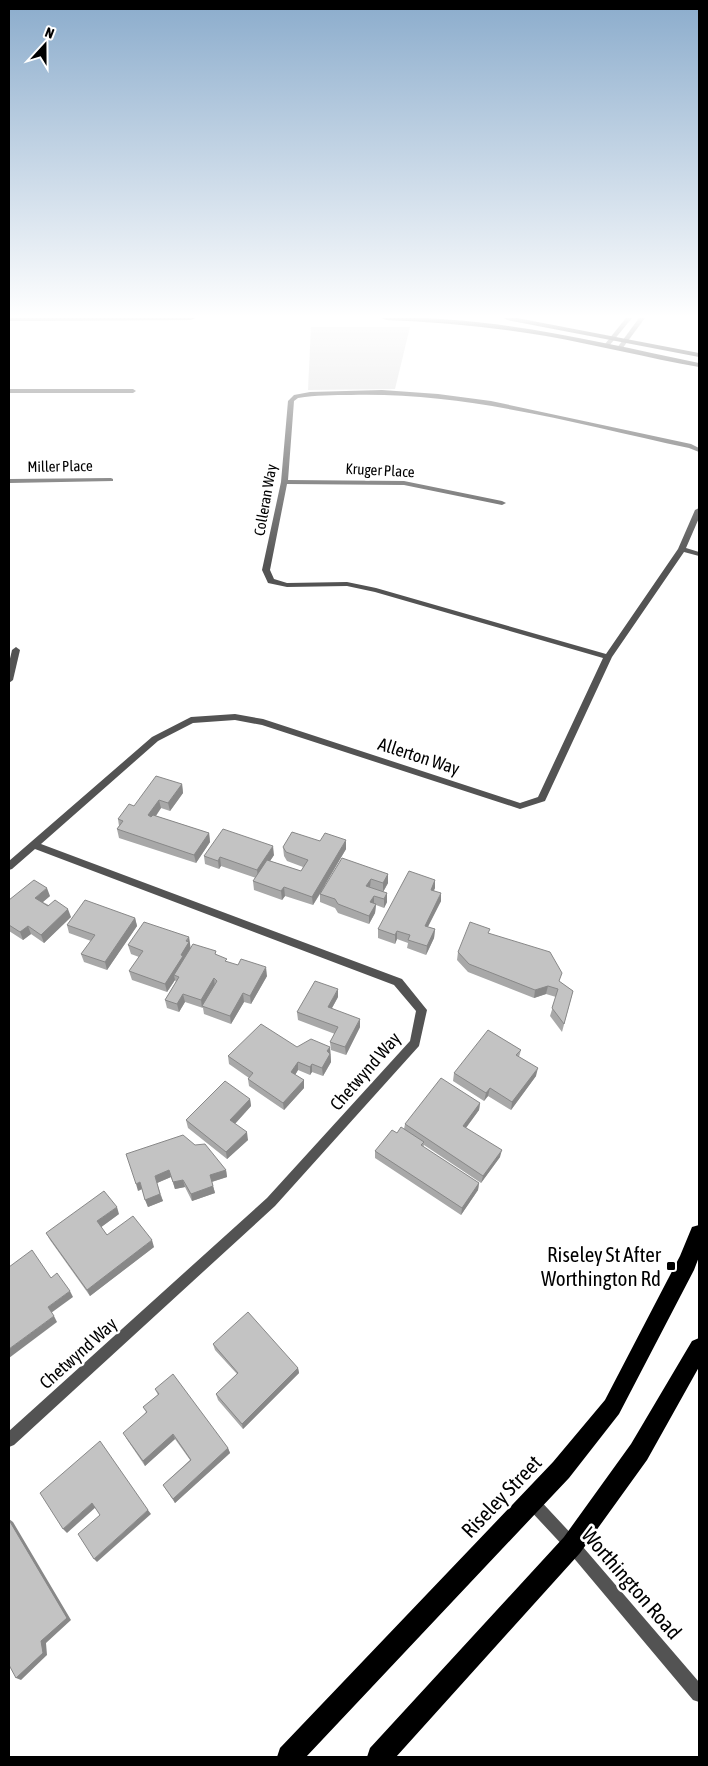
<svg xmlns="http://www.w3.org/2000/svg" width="708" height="1766" font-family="'Asap Condensed',sans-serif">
	<rect width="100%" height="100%" fill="#fff"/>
	<path fill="#dadada" d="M311 327H410L395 389 308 390Z"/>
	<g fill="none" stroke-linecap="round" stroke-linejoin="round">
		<g fill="#535353" fill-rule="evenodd">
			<path d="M626 318H632L609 346H605V344Z"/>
			<path d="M639 318H645L622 349H618L617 348Z"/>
			<path d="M9 389H133L136 391 133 393H9Z"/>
			<path d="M382 390 438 394 491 401 691 444 699 448V452L689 448C578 424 466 392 351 395 333 395 316 395 298 398L294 401 288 480 404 481 502 501 506 503 502 505 404 485 287 484 270 570 274 579 287 583 347 582 376 588 606 654 678 549 695 510 699 508V518L686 548 699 552V556L684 552 612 657 545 801 520 809 262 725 235 720 193 723 158 741 41 844 402 979 427 1010 419 1046 275 1206 14 1445 9 1447V1431L267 1198 410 1041 416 1011 394 985 35 849 12 869 9 870V861L152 737 191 717 235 714 263 719 520 803 538 797 603 658 375 592 347 586 287 587 268 583 262 570 281 482 288 401 294 395 310 392Z"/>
			<path d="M111 478 113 479V481L9 483V479Z"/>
			<path d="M16 647 20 650 13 680 9 683V663L12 650Z"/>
			<path d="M531 1494 536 1496 577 1540 699 1682V1702L693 1700 567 1550 526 1506 524 1501 526 1496Z"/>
		</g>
		<g fill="#000" fill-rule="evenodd">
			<path d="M9 318H195L191 320 9 321Z"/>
			<path d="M382 318C489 315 595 341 699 363V367C648 358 597 345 546 336 493 327 440 322 386 320Z"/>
			<path d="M504 318H517L699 353V357L507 320Z"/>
		</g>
		<g fill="#000" fill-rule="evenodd">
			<path d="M699 1225V1257L694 1270 619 1414 569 1478 306 1757H277L280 1748 553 1462 605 1400 680 1256 692 1227Z"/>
			<path d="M699 1338V1367L647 1460 580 1553 396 1757H367L370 1748 564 1537 631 1444 692 1341Z"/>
		</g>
	</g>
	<g fill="#a8a8a8">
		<path d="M182 784 183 793 170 811 161 808 156 816 209 833 210 842 196 863 119 838 117 829 119 826 118 819 134 806Z"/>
		<path d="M320 841 346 849 325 885 388 874V883L383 892 387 893V902L384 908 376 905 375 913 369 924 338 913 335 908 320 902V894L313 905 285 896 282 900 254 890 253 881 256 878 221 866 219 869 205 864 204 856 274 855 270 861 301 871 303 867 287 861 284 856 283 847Z"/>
		<path d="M435 880V888L434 890 441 901 428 927 435 929 434 938 426 955 407 948 408 943 397 939 395 944 378 938V929Z"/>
		<path d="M50 896 43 902 71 917 44 943 31 934 23 940 9 931V900Z"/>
		<path d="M135 918 137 926 107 970 84 962 81 954 91 941 69 933 67 925Z"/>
		<path d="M489 933 573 991 562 1032 550 1016 556 997 546 994 534 998 468 972 457 960 458 952Z"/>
		<path d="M189 937 190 948 217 955 227 962 267 976 251 1004 244 1002 231 1024 204 1014 203 1008 185 1002 179 1012 167 1008 165 1000 176 982 175 980 167 992 132 980 129 971 139 957 131 954 128 945Z"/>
		<path d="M338 997 332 1008 360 1027 346 1055 331 1050 330 1042 335 1034 298 1020 297 1012Z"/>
		<path d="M297 1047H330L331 1062 323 1076 312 1072 310 1075 298 1070 295 1075 304 1088 284 1110 249 1086 248 1079 249 1078 229 1064 228 1056Z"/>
		<path d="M521 1050 519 1057 536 1076 511 1110 488 1096 484 1101 453 1081 454 1073Z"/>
		<path d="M250 1099 251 1106 235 1124 248 1140 227 1159 188 1128 186 1120Z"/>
		<path d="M480 1103 479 1110 466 1128 500 1157 481 1183 424 1145 423 1147 479 1183 478 1190 461 1215 375 1158V1151L404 1129 405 1124Z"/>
		<path d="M195 1145 226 1170 227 1177 212 1182 215 1193 192 1201 185 1187 175 1189 171 1177 157 1183 163 1201 148 1207 142 1189 138 1191Z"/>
		<path d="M119 1214 101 1227 107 1235 154 1247 90 1296 50 1240 46 1233Z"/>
		<path d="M213 1344 298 1368 299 1373 243 1429 218 1400 216 1394 237 1374 215 1350Z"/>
		<path d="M155 1389 228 1448 230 1453 175 1503 163 1485 190 1460 175 1439 145 1466 126 1438 146 1412 143 1407 158 1395Z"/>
	</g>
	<g fill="#888">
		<path d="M182 784 183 793 170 811 168 803Z"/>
		<path d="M159 800 161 808 150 824 148 815Z"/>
		<path d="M209 833 210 842 196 863 194 855Z"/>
		<path d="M346 840V849L313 905 312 897Z"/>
		<path d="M273 846 274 855 258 879 257 870Z"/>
		<path d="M220 857 221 866 219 869 218 861Z"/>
		<path d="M388 874V883L383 892V883Z"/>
		<path d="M371 879 370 887 366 886Z"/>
		<path d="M435 880V888L430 898 431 890Z"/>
		<path d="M284 887 285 896 282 900 281 891Z"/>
		<path d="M47 888 50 896 38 906 35 898Z"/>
		<path d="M387 893V902L384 908V899Z"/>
		<path d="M441 893V901L424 934 425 926Z"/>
		<path d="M374 896V904L370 902Z"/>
		<path d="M376 904 375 913 369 924V916Z"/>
		<path d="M68 909 71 917 44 943 41 935Z"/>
		<path d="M135 918 137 926 107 970 105 962Z"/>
		<path d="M28 926 31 934 23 940 20 932Z"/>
		<path d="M435 929 434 938 426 955 427 946Z"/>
		<path d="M397 931V939L395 944V935Z"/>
		<path d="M189 937 191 950 174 975 175 980 167 992 165 984 181 955Z"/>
		<path d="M266 967 267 976 251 1004 250 996Z"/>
		<path d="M214 978 215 987 202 1006V1008L201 1000Z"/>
		<path d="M548 986 546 994 534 998 535 990Z"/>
		<path d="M338 989V997L328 1015V1007Z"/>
		<path d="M243 993 244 1002 231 1024 230 1016Z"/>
		<path d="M183 994 185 1002 179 1012 177 1004Z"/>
		<path d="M360 1019V1027L346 1055 345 1047Z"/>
		<path d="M330 1047 331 1062 323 1076 322 1068 327 1051Z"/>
		<path d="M298 1062V1070L292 1080 291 1072Z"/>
		<path d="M312 1064V1072L310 1075V1067Z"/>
		<path d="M538 1068 536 1076 511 1110 512 1102Z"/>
		<path d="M304 1080V1088L284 1110 283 1103Z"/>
		<path d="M490 1088 488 1096 484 1101 486 1093Z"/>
		<path d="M250 1099 251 1106 231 1128 230 1120Z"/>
		<path d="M480 1103 479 1110 462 1133 463 1126Z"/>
		<path d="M247 1132 248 1140 227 1159 226 1152Z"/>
		<path d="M502 1150 500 1157 481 1183 483 1176Z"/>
		<path d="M169 1170 171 1177 157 1183 155 1176Z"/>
		<path d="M226 1170 227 1177 211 1182 210 1175Z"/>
		<path d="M183 1180 185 1187 175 1189 173 1182Z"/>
		<path d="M140 1182 142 1189 138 1191 136 1184Z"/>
		<path d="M479 1183 478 1190 461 1215 462 1208Z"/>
		<path d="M213 1186 215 1193 192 1201 191 1194Z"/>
		<path d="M160 1194 163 1201 148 1207 145 1200Z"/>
		<path d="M117 1207 119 1214 100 1228 97 1221Z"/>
		<path d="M152 1240 154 1247 90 1296 87 1290Z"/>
		<path d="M70 1291 73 1297 51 1313 48 1307Z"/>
		<path d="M54 1316 57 1322 9 1358V1349Z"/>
		<path d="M298 1368 299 1373 243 1429 242 1424Z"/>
		<path d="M173 1434 175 1439 145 1466 143 1461Z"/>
		<path d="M228 1448 230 1453 175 1503 173 1499Z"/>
		<path d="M92 1503 96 1507 67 1533 63 1529Z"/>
		<path d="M148 1510 151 1514 97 1562 94 1559Z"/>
		<path d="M9 1519 13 1522 71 1620 46 1643 47 1655 21 1680 16 1678Z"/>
	</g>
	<g fill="#c3c3c3" stroke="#888">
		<path d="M156 776 182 784 168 803 159 800 148 815 151 817 153 815 209 833 194 855 117 829 123 821 118 819 129 804 134 806Z"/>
		<path d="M223 829 273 846 257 870 220 857 218 861 204 856Z"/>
		<path d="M292 832 320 841 325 833 346 840 312 897 284 887 281 891 253 881 267 860 301 871 308 860 286 852 283 847Z"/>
		<path d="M342 858 388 874 383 883 371 879 366 886 387 893 384 899 374 896 370 902 376 904 369 916 338 904 335 899 320 894Z"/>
		<path d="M409 871 435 880 431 890 441 893 425 926 435 929 427 946 408 940 410 935 397 931 395 935 378 929Z"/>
		<path d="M34 880 47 888 35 898 48 906 55 900 68 909 41 935 28 926 20 932 9 925V900Z"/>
		<path d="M85 900 135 918 105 962 81 954 95 935 67 925Z"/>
		<path d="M144 922 189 937 186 941 189 942 181 955 183 956 165 984 129 971 143 951 128 945Z"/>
		<path d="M470 922 490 929 488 933 550 952 562 973 559 981 573 991 564 1024 552 1008 558 989 548 986 535 990 469 964 458 952Z"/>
		<path d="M193 944 216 951 215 954 227 959 225 961 238 965 241 959 266 967 250 996 243 993 230 1016 202 1006 217 981 214 978 201 1000 183 994 177 1004 165 1000 179 977 174 975Z"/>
		<path d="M315 981 338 989 328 1007 360 1019 345 1047 330 1042 338 1027 297 1012Z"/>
		<path d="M261 1024 297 1047 311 1039 330 1047 327 1051 330 1054 322 1068 312 1064 310 1067 298 1062 291 1072 304 1080 283 1103 248 1079 253 1073 228 1056Z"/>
		<path d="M488 1030 521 1050 516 1055 538 1068 512 1102 490 1088 486 1093 454 1073Z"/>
		<path d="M441 1078 480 1103 463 1126 502 1150 483 1176 405 1124Z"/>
		<path d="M225 1081 250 1099 230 1120 247 1132 226 1152 186 1120Z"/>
		<path d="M401 1127 424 1142 421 1145 479 1183 462 1208 375 1151 392 1130 397 1133Z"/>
		<path d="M183 1135 195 1145 205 1144 226 1170 210 1175 213 1186 191 1194 183 1180 173 1182 169 1170 155 1176 160 1194 145 1200 140 1182 136 1184 126 1154Z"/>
		<path d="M104 1191 117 1207 97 1221 107 1235 133 1216 152 1240 87 1290 46 1233Z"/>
		<path d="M32 1250 51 1278 57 1273 70 1291 48 1307 54 1316 9 1349V1267Z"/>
		<path d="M248 1312 298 1368 242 1424 216 1394 238 1373 213 1344Z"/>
		<path d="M173 1374 228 1448 173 1499 163 1485 191 1460 173 1434 143 1461 123 1433 147 1412 143 1407 159 1394 155 1389Z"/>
		<path d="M100 1441 148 1510 94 1559 78 1534 100 1515 92 1503 63 1529 40 1493Z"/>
		<path d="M9 1520 67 1618 41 1641 43 1653 16 1678 9 1665Z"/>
	</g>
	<linearGradient id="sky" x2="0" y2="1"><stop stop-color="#8baccc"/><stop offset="0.56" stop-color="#fff"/><stop offset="1" stop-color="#fff" stop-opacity="0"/></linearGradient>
	<rect width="708" height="565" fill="url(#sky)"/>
	<rect fill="#000" stroke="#fff" stroke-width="2" x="666" y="1261" width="10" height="10" rx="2.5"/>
	<g text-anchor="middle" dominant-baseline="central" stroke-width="5" stroke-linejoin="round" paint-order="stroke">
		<g font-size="15" fill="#000" stroke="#fff">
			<text transform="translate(60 466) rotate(-1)">Miller Place</text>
			<text transform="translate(380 470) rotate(3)">Kruger Place</text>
			<text transform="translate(265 500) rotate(-80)">Colleran Way</text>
		</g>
		<g font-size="18" fill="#000" stroke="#fff">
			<text transform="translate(419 756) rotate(18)">Allerton Way</text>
			<text transform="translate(365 1071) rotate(-49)">Chetwynd Way</text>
			<text transform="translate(78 1353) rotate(-42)">Chetwynd Way</text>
		</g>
		<g font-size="21" fill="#000" stroke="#fff" text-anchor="end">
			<text x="661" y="1254">Riseley St After<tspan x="661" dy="24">Worthington Rd</tspan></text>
		</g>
		<g font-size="21" fill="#000" stroke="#fff">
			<text transform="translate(501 1496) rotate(-46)">Riseley Street</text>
			<text transform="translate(632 1583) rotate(49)">Worthington Road</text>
		</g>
	</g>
	<rect width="708" height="1766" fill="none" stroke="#000000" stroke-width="20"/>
	<g transform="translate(45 45) rotate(21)" stroke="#ffffff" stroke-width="4" paint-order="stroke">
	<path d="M0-4L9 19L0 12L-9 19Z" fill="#000000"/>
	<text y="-8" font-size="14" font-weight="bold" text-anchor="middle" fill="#000000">N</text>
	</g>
</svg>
